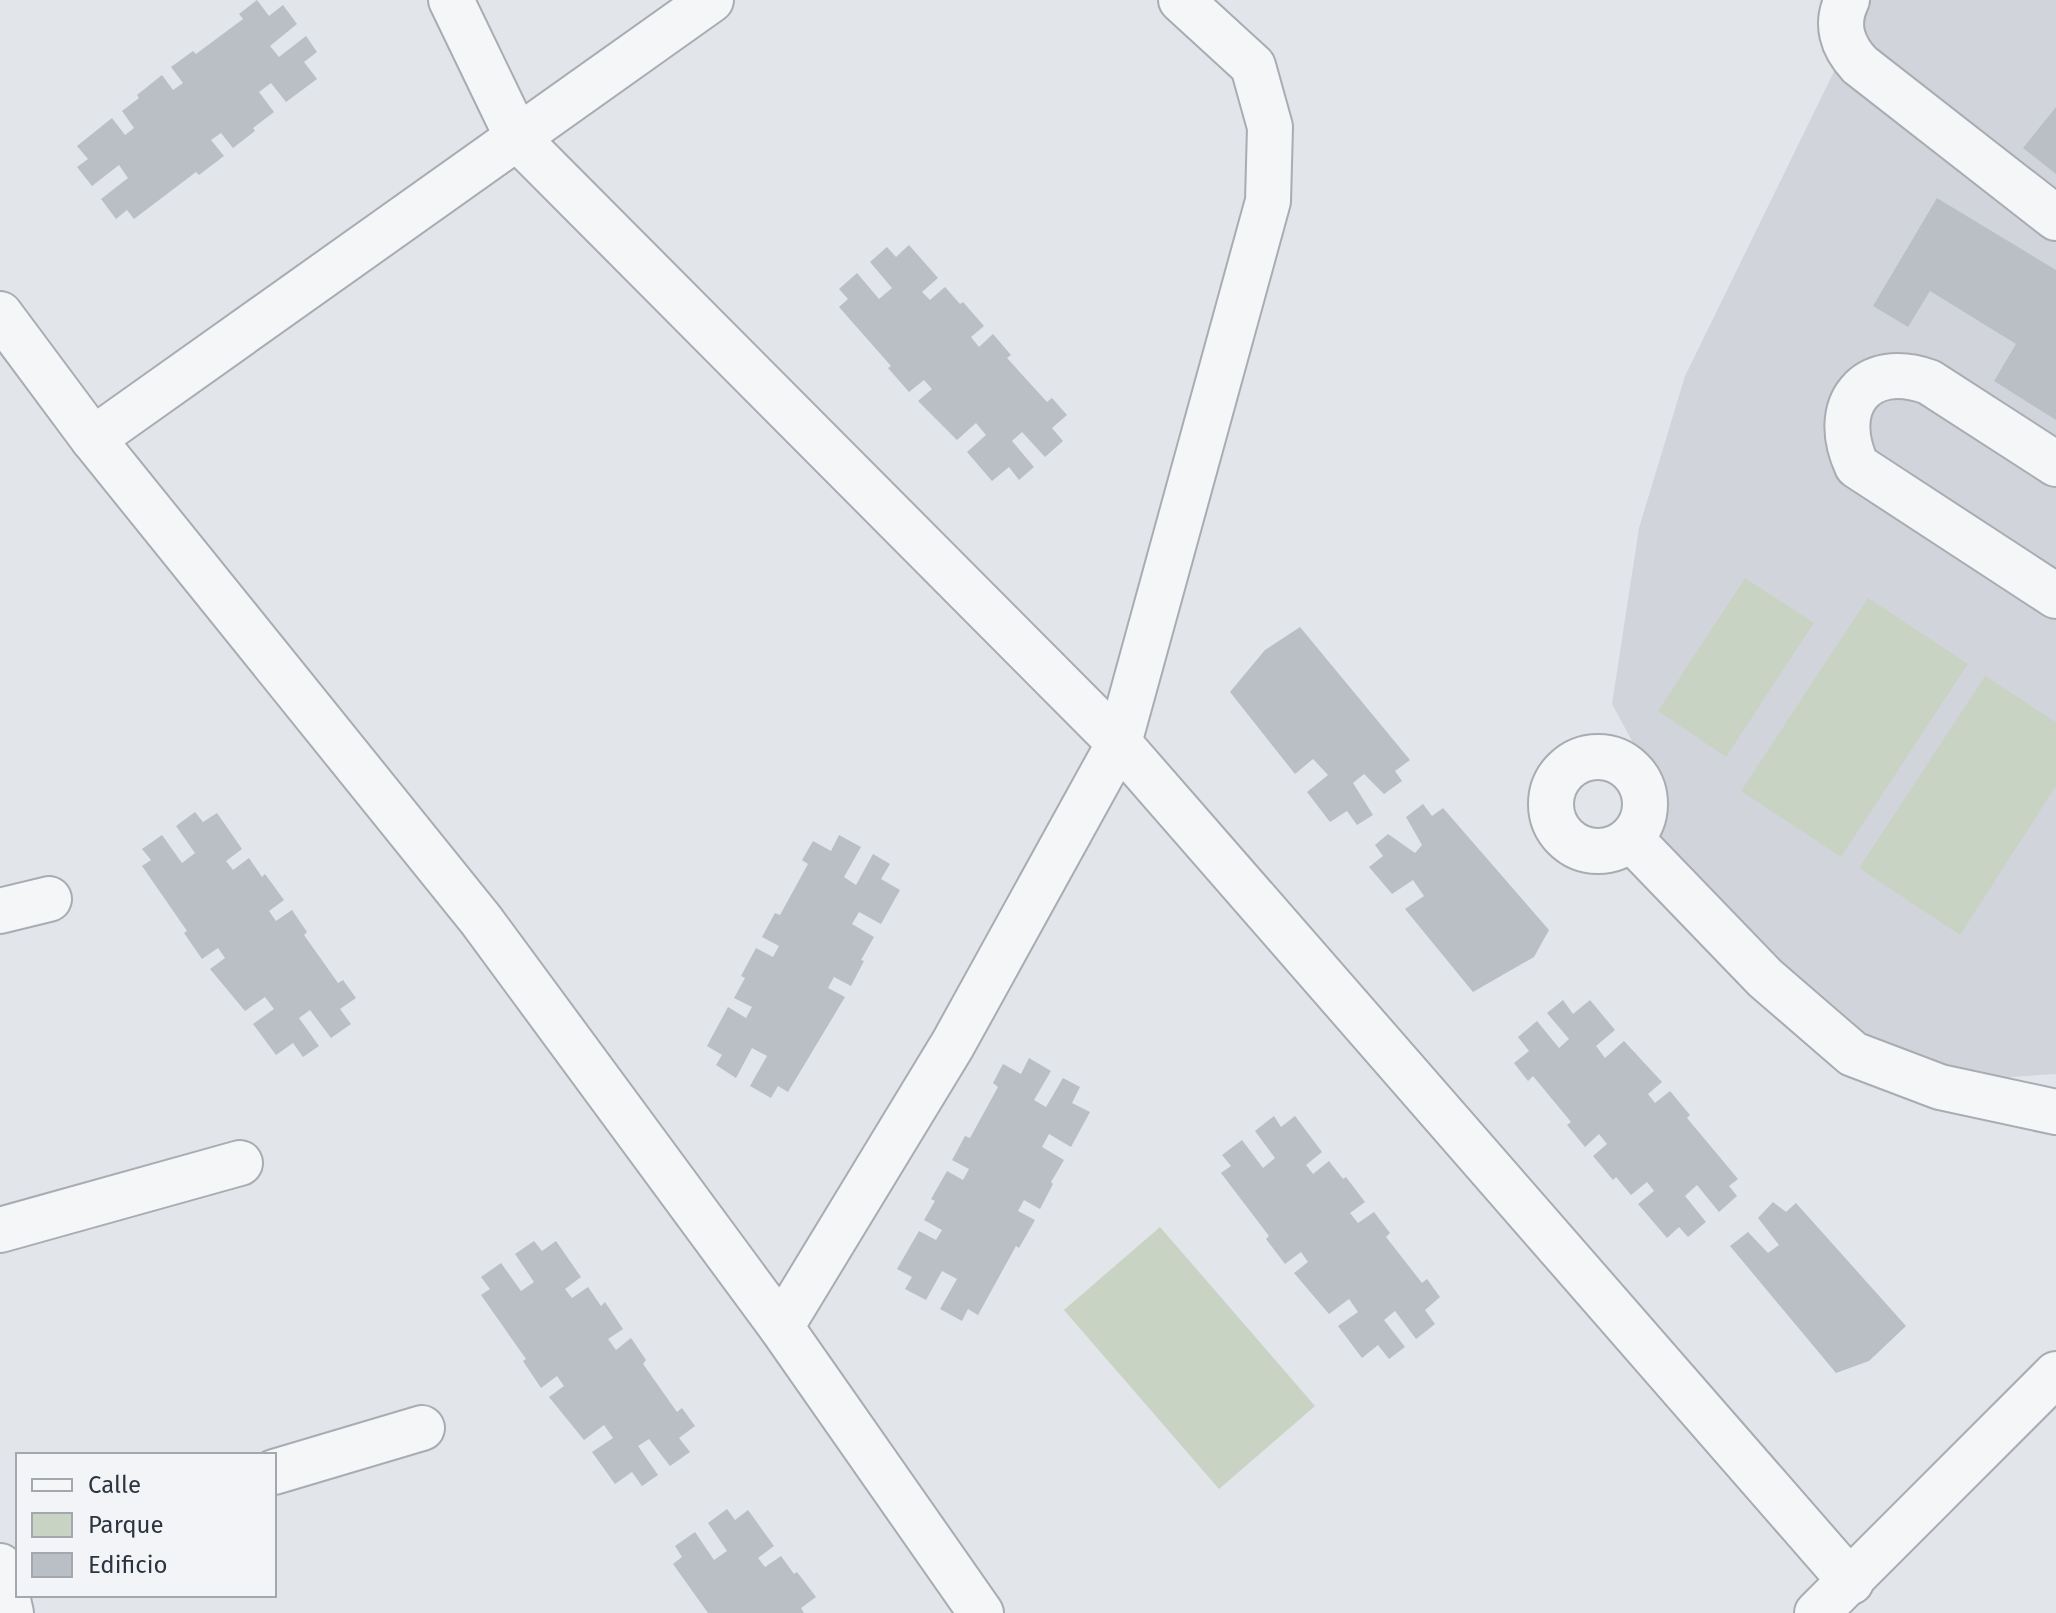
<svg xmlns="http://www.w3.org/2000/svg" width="2056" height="1613" font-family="'Fira Sans',sans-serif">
	<rect width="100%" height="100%" fill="#e2e5e9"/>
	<path fill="#d1d5db" d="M1869 0H2056V1074L1978 1079 1828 1032 1636 826 1657 787 1612 704 1639 528 1685 376Z"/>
	<g fill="#c8d3c4">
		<path d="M1745 578 1814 623 1726 757 1658 711Z"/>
		<path d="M1868 598 1968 664 1841 857 1741 791Z"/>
		<path d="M1985 676 2056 722V786L1960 935 1859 868Z"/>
		<path d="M1160 1227 1315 1406 1219 1489 1064 1310Z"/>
	</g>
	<g fill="#babfc6">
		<path d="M257 0 269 16 283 5 297 24 270 46 279 57 306 36 317 52 304 62 317 79 286 102 271 83 259 92 274 112 253 128 255 131 233 148 221 133 211 140 224 156 199 175 196 172 134 219 127 210 116 219 101 199 128 178 119 165 92 186 77 167 88 159 77 146 112 118 125 135 134 128 122 111 139 98 137 95 162 75 173 90 183 83 171 67 193 51 196 54 243 19 239 14Z"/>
		<path d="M2056 107V174L2023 148Z"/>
		<path d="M1937 198 2056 270V420L1994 381 2016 344 1930 291 1908 327 1873 306Z"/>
		<path d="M909 245 938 278 922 292 930 300 945 287 960 304 963 302 984 326 971 337 979 347 993 334 1011 355 1007 358 1047 402 1052 398 1067 415 1052 428 1063 441 1045 457 1022 432 1012 441 1034 467 1019 480 1009 467 992 481 967 452 986 435 976 423 957 440 918 401 932 389 924 380 909 392 888 368 891 366 839 307 848 299 839 289 857 273 879 299 892 288 870 262 887 247 896 257Z"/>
		<path d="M1300 627 1410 760 1395 771 1402 781 1384 794 1364 774 1353 783 1373 815 1357 825 1347 811 1330 822 1307 792 1328 775 1313 759 1295 774 1230 692 1265 650Z"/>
		<path d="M1423 804 1432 816 1443 808 1549 930 1534 957 1473 992 1405 909 1424 896 1413 880 1392 894 1369 867 1383 856 1375 845 1388 834 1415 853 1422 845 1406 817Z"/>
		<path d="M195 812 203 822 217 813 242 849 226 861 233 870 249 858 262 877 265 874 284 900 269 911 276 921 292 910 307 932 304 935 338 983 343 980 356 998 340 1009 351 1024 331 1038 310 1010 299 1018 319 1046 303 1057 293 1043 276 1055 253 1024 274 1009 265 997 245 1011 210 969 225 958 218 948 202 959 184 933 187 931 142 866 151 860 142 849 162 835 182 863 195 853 176 826Z"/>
		<path d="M839 835 861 847 844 877 856 885 873 854 890 864 881 879 900 890 881 924 859 912 852 924 874 937 861 960 864 961 851 986 834 977 828 988 845 997 788 1092 778 1086 771 1098 750 1086 767 1056 752 1048 736 1078 716 1065 722 1055 707 1046 728 1007 746 1018 752 1007 734 998 745 978 741 976 756 948 773 957 779 946 762 937 775 913 780 915 808 864 802 860 813 841 831 851Z"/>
		<path d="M1563 1000 1573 1014 1590 1000 1615 1030 1596 1046 1605 1058 1624 1041 1662 1082 1648 1094 1655 1103 1670 1091 1690 1115 1687 1118 1738 1179 1729 1186 1737 1196 1719 1212 1697 1185 1685 1196 1706 1222 1688 1237 1679 1227 1667 1238 1638 1204 1654 1191 1647 1182 1631 1195 1616 1177 1613 1180 1593 1156 1607 1144 1599 1134 1585 1147 1567 1125 1571 1122 1533 1076 1528 1081 1514 1063 1529 1051 1518 1037 1537 1021 1559 1048 1569 1039 1547 1013Z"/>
		<path d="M1029 1058 1051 1071 1034 1100 1046 1107 1063 1078 1080 1087 1072 1103 1090 1112 1071 1147 1049 1134 1042 1147 1064 1160 1051 1182 1053 1184 1040 1209 1024 1200 1018 1211 1035 1220 1019 1248 1016 1246 978 1315 968 1309 962 1321 940 1309 957 1279 942 1271 926 1300 905 1289 912 1277 897 1269 919 1231 936 1240 942 1230 924 1220 935 1201 931 1199 947 1171 963 1180 969 1169 952 1160 965 1136 970 1138 998 1087 993 1083 1003 1064 1021 1074Z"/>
		<path d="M1274 1116 1281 1127 1295 1116 1322 1152 1306 1165 1313 1174 1329 1161 1343 1179 1346 1177 1365 1202 1350 1213 1358 1223 1374 1212 1390 1233 1386 1237 1422 1283 1427 1279 1440 1297 1425 1310 1435 1324 1416 1339 1395 1311 1384 1320 1405 1347 1389 1359 1378 1345 1362 1358 1338 1326 1358 1312 1349 1299 1329 1314 1294 1273 1308 1262 1301 1252 1285 1264 1266 1239 1269 1236 1221 1173 1231 1166 1222 1155 1242 1140 1263 1168 1275 1158 1255 1131Z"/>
		<path d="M1773 1202 1786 1212 1796 1203 1906 1326 1869 1361 1836 1373 1730 1246 1748 1232 1768 1253 1779 1245 1758 1218Z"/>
		<path d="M534 1241 542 1251 556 1241 581 1277 565 1289 572 1298 588 1287 601 1306 605 1302 623 1329 608 1339 616 1350 631 1338 646 1360 643 1364 677 1412 682 1408 695 1426 679 1438 690 1452 670 1466 649 1439 638 1446 658 1475 642 1486 632 1472 615 1484 592 1452 613 1438 604 1425 584 1440 549 1397 564 1386 557 1376 541 1388 523 1361 526 1359 481 1295 490 1289 481 1277 501 1263 521 1291 534 1282 515 1254Z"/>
		<path d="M727 1509 735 1520 748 1510 774 1546 758 1558 765 1567 781 1556 794 1574 797 1572 816 1597 801 1608 804 1613H708L673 1564 682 1557 675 1546 695 1532 714 1560 727 1551 708 1523Z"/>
	</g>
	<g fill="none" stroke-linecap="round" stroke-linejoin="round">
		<defs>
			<g id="minor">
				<path d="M451 0 518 139 1119 743 1851 1582"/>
				<path d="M1847 0C1835 24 1842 46 1860 65L2056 218"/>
				<path d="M0 314 93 439 481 920 781 1327 981 1613"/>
				<path d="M93 439 711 0"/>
				<path d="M2056 464 1929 382C1865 359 1829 406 1857 466L2056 596"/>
				<circle cx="1598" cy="804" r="47"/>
				<path d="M1631 839 1765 978 1853 1054 1940 1087 2056 1112"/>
				<path d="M0 911 49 899"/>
				<path d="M0 1230 240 1163"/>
				<path d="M781 1327 953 1044 1119 743 1268 201 1270 127 1253 66 1181 0"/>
				<path d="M274 1472 422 1428"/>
				<path d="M0 1566 11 1613"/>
				<path d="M1817 1613 2056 1374"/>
			</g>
		</defs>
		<use href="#minor" stroke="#a8acb3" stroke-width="48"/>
		<use href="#minor" stroke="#f5f6f8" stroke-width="44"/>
	</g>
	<rect x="16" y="1453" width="260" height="144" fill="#f2f4f7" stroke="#a3a7ae" stroke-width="2"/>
	<rect x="32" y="1479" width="40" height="12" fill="#f5f6f8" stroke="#a3a7ae" stroke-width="2"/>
	<text x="88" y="1493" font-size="24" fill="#2c3440">Calle</text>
	<rect x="32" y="1513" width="40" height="24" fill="#c8d3c4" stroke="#a3a7ae" stroke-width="2"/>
	<text x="88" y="1533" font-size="24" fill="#2c3440">Parque</text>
	<rect x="32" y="1553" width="40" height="24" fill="#babfc6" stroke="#a3a7ae" stroke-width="2"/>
	<text x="88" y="1573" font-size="24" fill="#2c3440">Edificio</text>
</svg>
